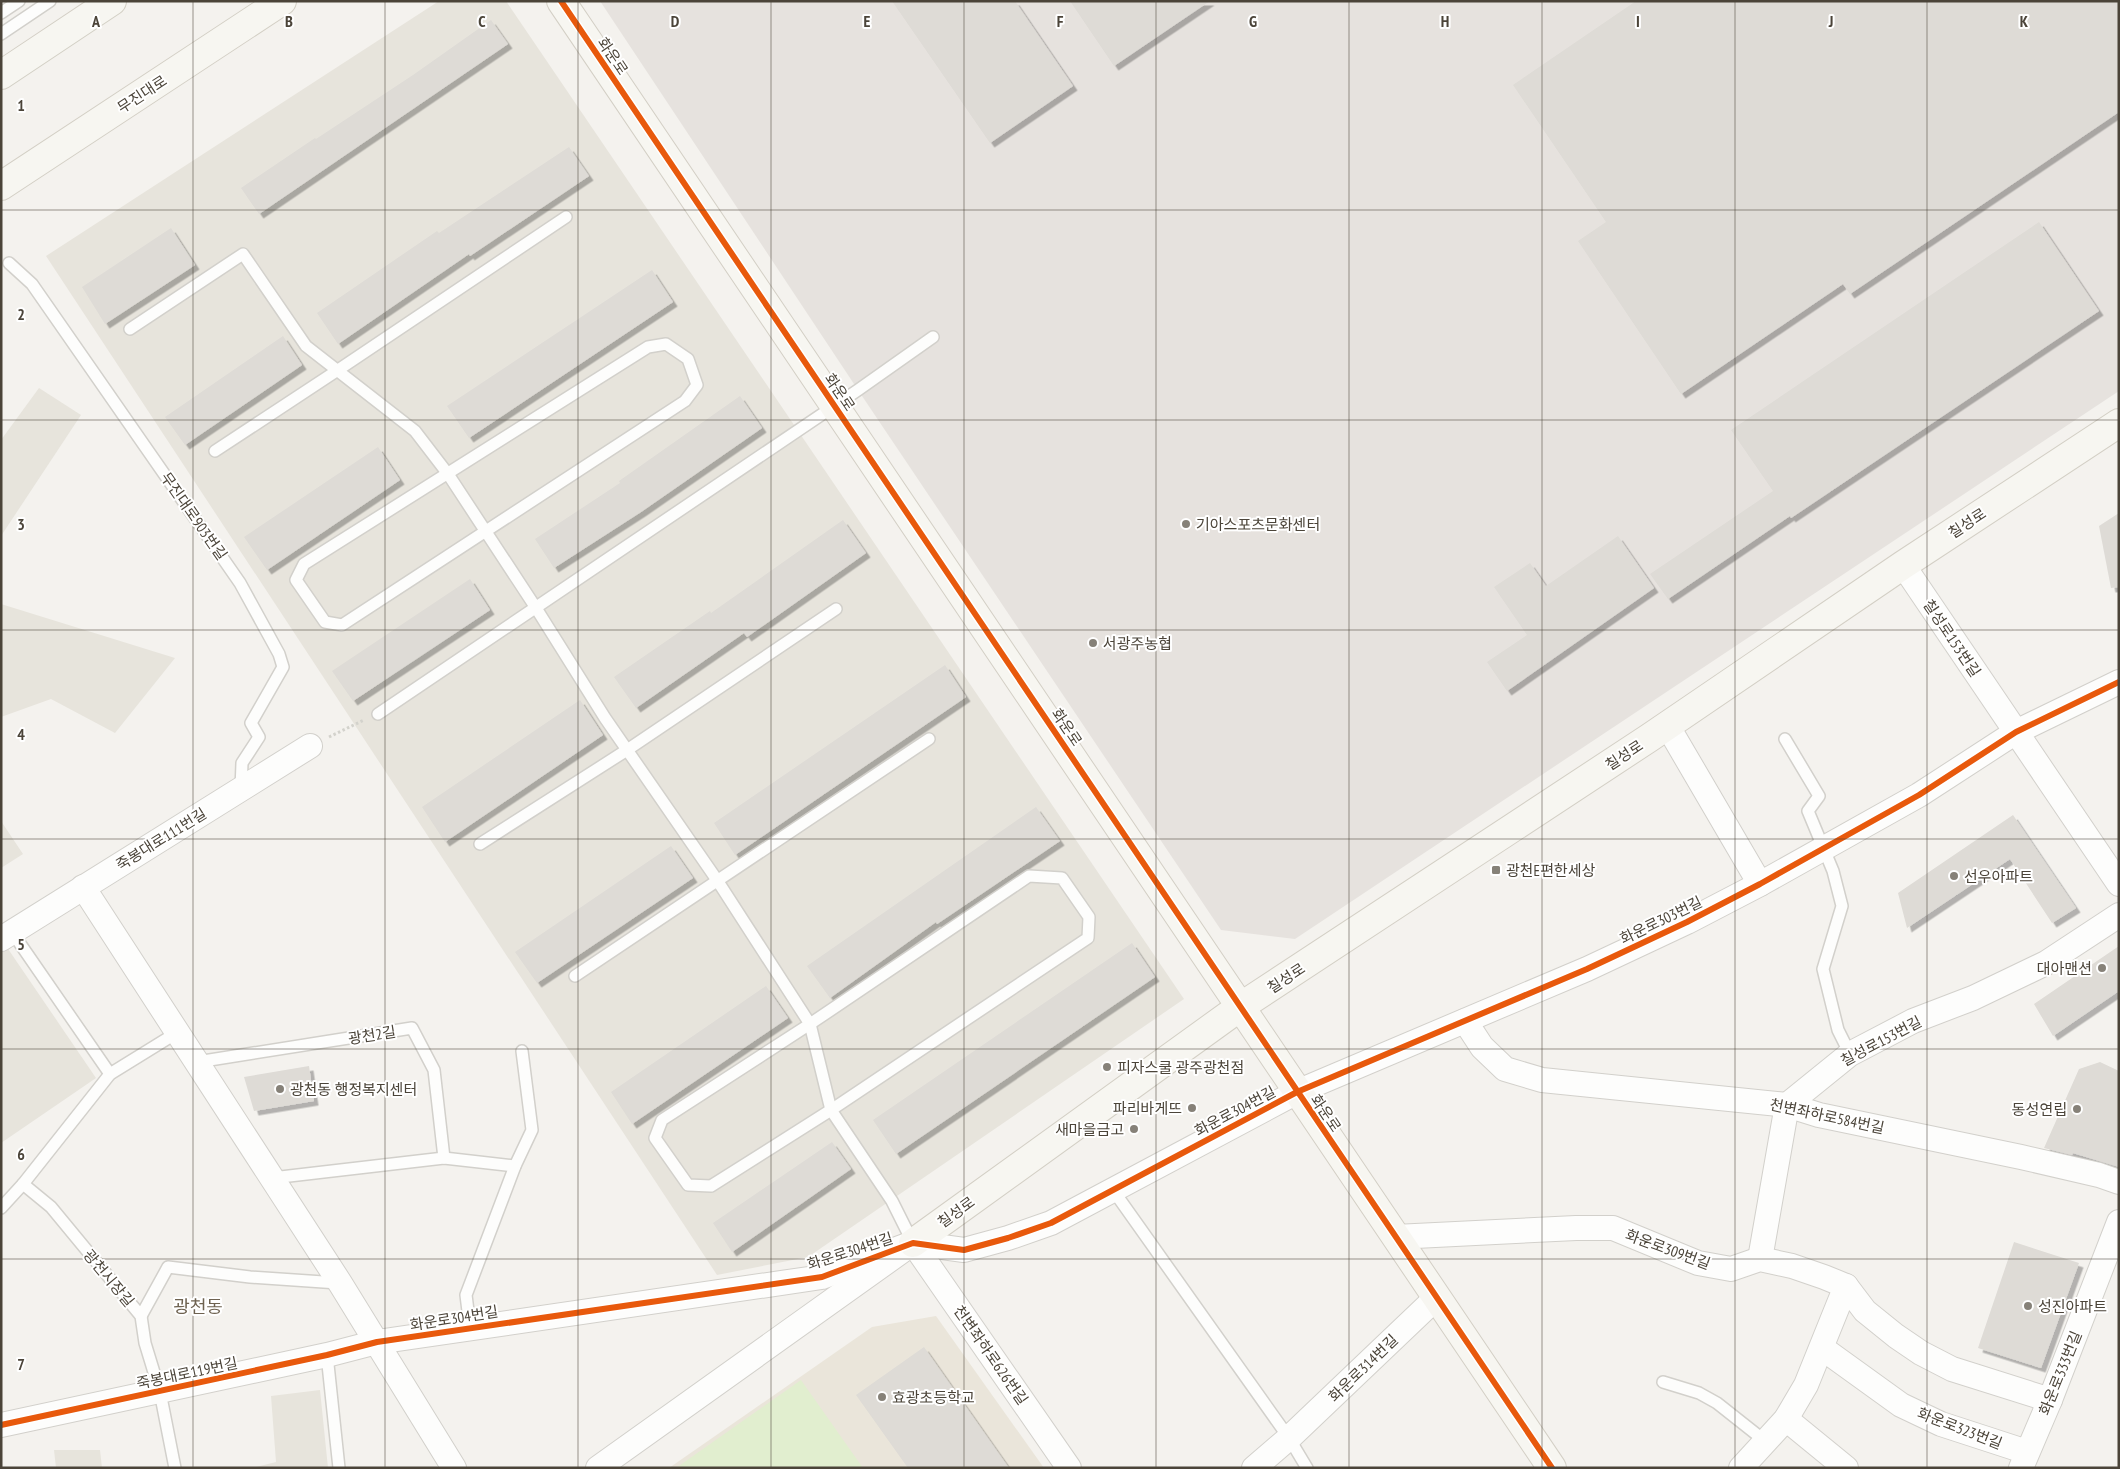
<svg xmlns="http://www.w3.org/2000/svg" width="2120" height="1469" font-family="'PT Sans Narrow','Noto Sans KR',sans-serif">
	<defs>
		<filter id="shadow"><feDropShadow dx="4.5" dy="4.5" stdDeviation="0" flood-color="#0004"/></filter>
	</defs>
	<rect width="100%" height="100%" fill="#f4f2ee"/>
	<g fill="#e7e4dc">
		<path d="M439 1H506L1184 999 808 1257 717 1275 46 256Z"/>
		<path d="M39 388 81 415 1 536V440Z"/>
		<path d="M1 604 175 658 115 733 51 699 1 717Z"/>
		<path d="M1 821 23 854 1 868Z"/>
		<path d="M4 943 96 1078 1 1143V944Z"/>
		<path d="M320 1390 328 1468H252L276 1462 271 1396Z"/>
		<path d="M54 1450H100L102 1468H56Z"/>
	</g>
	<path fill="#e6e2de" d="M600 1H2119V391L1295 939 1221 930 858 390Z"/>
	<path fill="#eae5da" d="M936 1316 1044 1468H669L872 1327Z"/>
	<path fill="#e1eecf" d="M801 1380 863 1468H676Z"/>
	<g fill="#dedbd6" filter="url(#shadow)">
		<path d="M892 1H1015L1073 86 990 143Z"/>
		<path d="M1070 1H1210L1114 66Z"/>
		<path d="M1636 1H2119V112L1850 294 1843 284 1681 394 1578 241 1606 222 1513 85Z"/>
		<path d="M491 20 508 44 259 214 241 188 315 138 316 139 413 75Z"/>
		<path d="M569 147 589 176 470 256 469 254 338 344 317 313 437 231 439 233Z"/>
		<path d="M2039 222 2099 311 1791 518 1790 516 1668 599 1650 574 1773 491 1731 430Z"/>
		<path d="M171 228 195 265 105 324 82 287Z"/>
		<path d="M652 270 673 302 469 438 447 406Z"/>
		<path d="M283 336 302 365 185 445 165 417Z"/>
		<path d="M740 396 762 428 641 512 554 568 535 539 620 483 619 481Z"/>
		<path d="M378 447 400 480 267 570 244 537Z"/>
		<path d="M2119 513V587L2111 588 2099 526Z"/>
		<path d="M843 520 866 553 747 637 744 633 636 708 614 677 710 611 711 613Z"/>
		<path d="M1618 536 1654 588 1507 691 1487 662 1527 635 1494 587 1530 563 1546 586Z"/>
		<path d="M470 579 490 610 353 701 332 671Z"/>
		<path d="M945 665 966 697 735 855 714 823Z"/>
		<path d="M580 700 603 735 445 842 422 807Z"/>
		<path d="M1036 807 1060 841 937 924 936 922 830 998 807 966Z"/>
		<path d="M2013 815 2076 908 2052 923 2010 859 1907 928 1898 893Z"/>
		<path d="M671 846 693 878 537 983 515 952Z"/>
		<path d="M1132 943 1155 977 896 1154 873 1120Z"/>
		<path d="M2119 946V991L2053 1036 2034 1004Z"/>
		<path d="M766 986 788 1018 632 1124 611 1092Z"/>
		<path d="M2100 1062 2119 1071V1167L2073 1153 2072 1155 2044 1148 2079 1069Z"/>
		<path d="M309 1066 314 1101 254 1111 244 1077Z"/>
		<path d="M832 1142 851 1169 732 1252 713 1223Z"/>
		<path d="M2014 1242 2079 1263 2041 1368 1978 1348Z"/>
		<path d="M924 1347 1009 1468H908L856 1395Z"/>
	</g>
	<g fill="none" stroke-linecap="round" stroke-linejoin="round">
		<defs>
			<g id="lane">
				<path d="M1 13 19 1"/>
				<path d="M1 34 50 1"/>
				<path d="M9 263 32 284 240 583 279 654 283 667 251 723 259 737 242 763 241 789"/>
				<path d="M130 329 243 254 306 346 415 431 448 474 536 608 605 718 717 880 810 1024 831 1110 892 1201 913 1243"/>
				<path d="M666 344 688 359 697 385 685 401 342 625 325 622 296 580 304 564 648 347Z"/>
				<path d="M215 451 338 370 566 217"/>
				<path d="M378 714 858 390 933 337"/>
				<path d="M1785 739 1819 796 1808 811 1833 871 1842 906 1823 969 1838 1030 1850 1054"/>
				<path d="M480 844 627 750 836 609"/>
				<path d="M1029 876 1062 878 1089 917 1088 938 831 1110 711 1186 688 1185 655 1138 662 1120 810 1024Z"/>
				<path d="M12 932 110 1074"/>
				<path d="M575 976 929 739"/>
				<path d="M197 1062 412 1028 434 1070 444 1158"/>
				<path d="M272 1178 444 1158 515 1166"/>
				<path d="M23 1184 110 1074 178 1032"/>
				<path d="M1113 1190 1289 1438 1307 1468"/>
				<path d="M1 1208 23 1184 51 1207 141 1316 145 1343 160 1392 175 1468"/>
				<path d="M141 1316 168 1267 250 1277 338 1283"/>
				<path d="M470 1327 466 1295 515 1166 532 1130 522 1051"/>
				<path d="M327 1355 339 1468"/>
				<path d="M1663 1382 1699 1393 1717 1403 1765 1441"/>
			</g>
			<g id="street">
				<path d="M1903 565 2119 884"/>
				<path d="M1667 725 1760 884"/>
				<path d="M83 887 340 1283 454 1468"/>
				<path d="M1 939 310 746"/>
				<path d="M1465 1021 1482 1047 1505 1069 1542 1080 1787 1105 1819 1115 2021 1157 2099 1175 2119 1182"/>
				<path d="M1395 1237 1576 1228H1613L1698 1263 1731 1269 1760 1259 1792 1266 1824 1277 1846 1286 1865 1311 1896 1336 1921 1353 1952 1369 2050 1400"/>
				<path d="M1760 1259 1787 1105 1850 1054 1913 1021 1973 998 2046 963 2119 915"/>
				<path d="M1822 1348 1901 1405 1941 1424 2027 1452"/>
				<path d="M1786 1419 1846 1468"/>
				<path d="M1 1425 327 1355 377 1342 822 1277 913 1243 964 1250 1008 1238 1051 1223 1297 1092 1587 969 1687 922 1760 884 1919 795 2016 732 2119 682"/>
				<path d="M598 1468 913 1243 1069 1468"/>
				<path d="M1254 1468 1289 1438 1436 1298"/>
				<path d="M1741 1468 1786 1419 1806 1385 1846 1286"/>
				<path d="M2021 1468 2050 1400 2119 1222"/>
			</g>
			<g id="secondary">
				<path d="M561 1 1552 1468"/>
				<path d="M1 75 112 1"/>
				<path d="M1 186 282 1"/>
				<path d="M913 1243 1240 1007 1649 738 1903 565 2119 423"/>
			</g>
		</defs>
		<use href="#lane" stroke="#d2d0cb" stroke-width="14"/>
		<use href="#street" stroke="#d2d0cb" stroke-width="26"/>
		<use href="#secondary" stroke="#d3cfc5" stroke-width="30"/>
		<path stroke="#d3d2cc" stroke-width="3" stroke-dasharray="2.5 2.5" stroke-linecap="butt" d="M329 737 364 720"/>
		<use href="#lane" stroke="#fdfdfc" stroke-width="11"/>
		<use href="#street" stroke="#fdfdfc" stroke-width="24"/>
		<use href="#secondary" stroke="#f7f6f1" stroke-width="28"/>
		<defs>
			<g id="cycleway">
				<path d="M561 1 1552 1468"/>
				<path d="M1 1425 327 1355 377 1342 822 1277 913 1243 964 1250 1008 1238 1051 1223 1297 1092 1587 969 1687 922 1760 884 1919 795 2016 732 2119 682"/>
			</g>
		</defs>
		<use href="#cycleway" stroke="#fff" stroke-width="9"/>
		<use href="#cycleway" stroke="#e8590c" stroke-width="6"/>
	</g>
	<path fill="none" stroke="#4b4439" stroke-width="1" stroke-opacity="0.55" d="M193 1V1468M385 1V1468M578 1V1468M771 1V1468M964 1V1468M1156 1V1468M1349 1V1468M1542 1V1468M1735 1V1468M1927 1V1468M1 210H2119M1 420H2119M1 630H2119M1 839H2119M1 1049H2119M1 1259H2119"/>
	<g fill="#868178" stroke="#fff" stroke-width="2">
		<circle cx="1186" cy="524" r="5"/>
		<circle cx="1093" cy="643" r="5"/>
		<rect x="1491" y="865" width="10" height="10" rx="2.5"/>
		<circle cx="1954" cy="876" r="5"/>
		<circle cx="2102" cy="968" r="5"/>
		<circle cx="1107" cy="1067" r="5"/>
		<circle cx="280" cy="1089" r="5"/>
		<circle cx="1192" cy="1108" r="5"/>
		<circle cx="2077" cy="1109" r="5"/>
		<circle cx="1134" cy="1129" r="5"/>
		<circle cx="2028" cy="1306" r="5"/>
		<circle cx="882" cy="1397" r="5"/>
	</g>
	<g text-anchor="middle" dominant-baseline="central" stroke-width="4" stroke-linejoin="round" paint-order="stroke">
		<g font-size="15" fill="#4b4439" stroke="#fff">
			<text transform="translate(613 56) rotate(56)">화운로</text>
			<text transform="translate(142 94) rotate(-33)">무진대로</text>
			<text transform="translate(840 392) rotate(56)">화운로</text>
			<text transform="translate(194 516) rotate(55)">무진대로903번길</text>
			<text transform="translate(1967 523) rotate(-33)">칠성로</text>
			<text transform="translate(1952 638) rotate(56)">칠성로153번길</text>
			<text transform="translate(1067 727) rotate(56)">화운로</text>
			<text transform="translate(1624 755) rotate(-33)">칠성로</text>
			<text transform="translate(161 839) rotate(-32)">죽봉대로111번길</text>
			<text transform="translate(1661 920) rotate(-26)">화운로303번길</text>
			<text transform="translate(1286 978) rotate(-33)">칠성로</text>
			<text transform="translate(372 1035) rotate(-9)">광천2길</text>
			<text transform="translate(1881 1041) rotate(-28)">칠성로153번길</text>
			<text transform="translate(1235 1111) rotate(-28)">화운로304번길</text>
			<text transform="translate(1326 1113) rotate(56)">화운로</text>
			<text transform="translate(1827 1116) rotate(12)">천변좌하로584번길</text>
			<text transform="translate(956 1212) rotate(-36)">칠성로</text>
			<text transform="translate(1668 1249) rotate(20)">화운로309번길</text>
			<text transform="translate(850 1251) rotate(-18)">화운로304번길</text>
			<text transform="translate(109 1278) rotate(50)">광천시장길</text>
			<text transform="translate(454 1318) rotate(-9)">화운로304번길</text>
			<text transform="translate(991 1355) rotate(55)">천변좌하로626번길</text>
			<text transform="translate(1363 1368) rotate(-44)">화운로314번길</text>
			<text transform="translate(187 1373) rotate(-12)">죽봉대로119번길</text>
			<text transform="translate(2060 1373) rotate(-68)">화운로333번길</text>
			<text transform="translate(1960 1428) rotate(21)">화운로323번길</text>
		</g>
		<g font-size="15" fill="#4b4439" stroke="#fff" text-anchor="start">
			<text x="1196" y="524">기아스포츠문화센터</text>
			<text x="1103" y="643">서광주농협</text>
			<text x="1506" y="870">광천E편한세상</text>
			<text x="1964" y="876">선우아파트</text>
			<text x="2092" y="968" text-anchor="end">대아맨션</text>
			<text x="1117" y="1067">피자스쿨 광주광천점</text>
			<text x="290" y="1089">광천동 행정복지센터</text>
			<text x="1182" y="1108" text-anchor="end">파리바게뜨</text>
			<text x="2067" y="1109" text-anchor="end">동성연립</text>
			<text x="1124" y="1129" text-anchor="end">새마을금고</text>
			<text x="2038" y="1306">성진아파트</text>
			<text x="892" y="1397">효광초등학교</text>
		</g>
		<g font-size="18" fill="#6e6250" stroke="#fff">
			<text x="198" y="1306">광천동</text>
		</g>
	</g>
	<g font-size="16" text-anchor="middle" font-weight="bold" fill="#4b4439" stroke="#fff" stroke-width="4" stroke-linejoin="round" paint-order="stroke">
		<text x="96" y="27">A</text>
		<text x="289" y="27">B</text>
		<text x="482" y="27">C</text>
		<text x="675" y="27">D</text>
		<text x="867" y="27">E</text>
		<text x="1060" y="27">F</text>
		<text x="1253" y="27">G</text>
		<text x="1445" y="27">H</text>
		<text x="1638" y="27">I</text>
		<text x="1831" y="27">J</text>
		<text x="2024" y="27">K</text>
		<text x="21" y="111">1</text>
		<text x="21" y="320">2</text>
		<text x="21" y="530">3</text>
		<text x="21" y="740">4</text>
		<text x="21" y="950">5</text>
		<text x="21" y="1160">6</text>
		<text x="21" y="1370">7</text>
	</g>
	<rect width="2120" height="1469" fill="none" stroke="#4b4439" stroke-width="5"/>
</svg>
